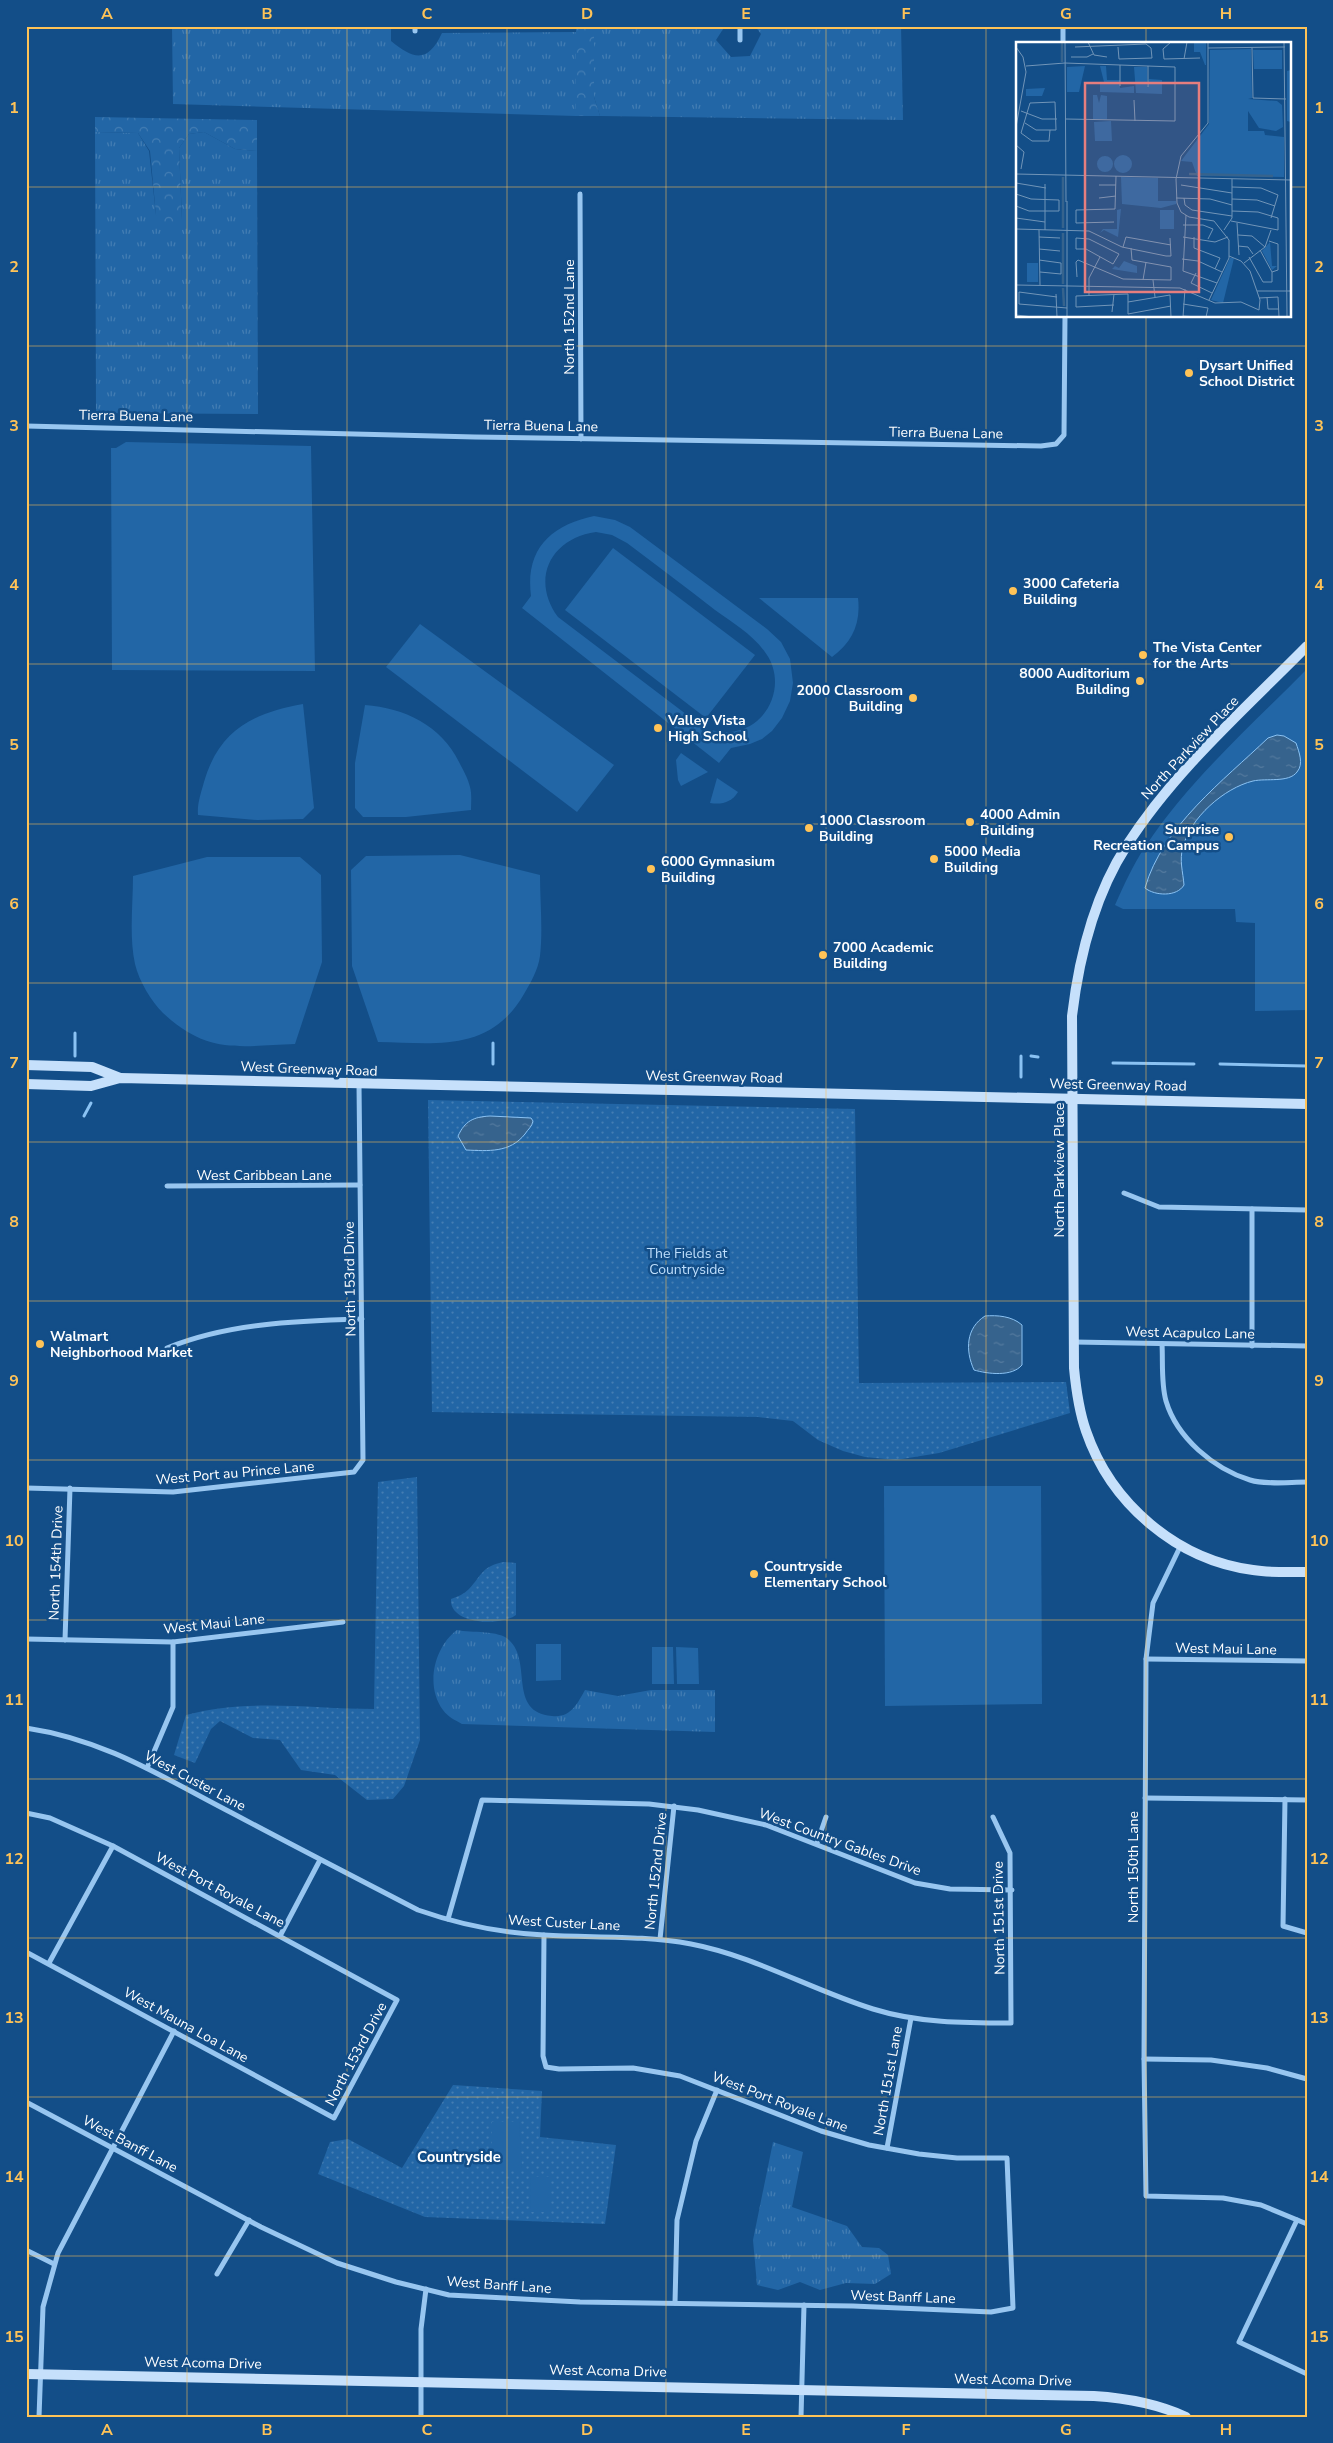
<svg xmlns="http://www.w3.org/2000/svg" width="1333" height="2443" font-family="'Nunito Sans',sans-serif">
	<defs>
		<pattern id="grass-tufts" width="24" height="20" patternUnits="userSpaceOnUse" patternTransform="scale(1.25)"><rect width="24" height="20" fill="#2266a6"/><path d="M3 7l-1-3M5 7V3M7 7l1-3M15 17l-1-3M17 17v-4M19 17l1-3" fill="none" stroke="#437db3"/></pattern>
		<pattern id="forest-crowns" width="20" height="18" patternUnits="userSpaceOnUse" patternTransform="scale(1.25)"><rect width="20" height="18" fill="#2266a6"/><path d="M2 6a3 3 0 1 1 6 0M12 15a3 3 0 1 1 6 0" fill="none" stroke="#437db3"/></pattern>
		<pattern id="park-dots" width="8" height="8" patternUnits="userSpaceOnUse" patternTransform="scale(1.25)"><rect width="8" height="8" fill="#2266a6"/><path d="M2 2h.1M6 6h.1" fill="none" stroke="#437db3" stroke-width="1.8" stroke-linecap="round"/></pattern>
		<pattern id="water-ripples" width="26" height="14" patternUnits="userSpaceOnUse" patternTransform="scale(1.25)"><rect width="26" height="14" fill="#36638d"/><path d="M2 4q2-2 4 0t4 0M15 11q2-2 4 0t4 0" fill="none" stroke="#547a9e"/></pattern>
	</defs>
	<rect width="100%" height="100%" fill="#134e88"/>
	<g fill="url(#grass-tufts)">
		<path d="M172 26H391V41C414 60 428 63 442 33L576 32V116L173 104Z"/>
		<path d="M594 26H725L716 40 731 57 750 56 761 34 755 26H901L903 120 600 116 594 97Z"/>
		<path d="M95 132 138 133 149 151 156 215 182 220 179 148 189 134 204 132 235 149 257 151 258 414 96 413Z"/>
		<path d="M457 1630C471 1633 499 1630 509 1640 533 1662 507 1712 552 1716 571 1718 577 1704 585 1690L618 1696 651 1690H715V1732L462 1724C455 1720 448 1717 443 1710 425 1686 434 1647 457 1630Z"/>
		<path d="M773 2142 803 2152 792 2207 847 2226 862 2247 879 2248 888 2255 891 2274 875 2284 846 2283 820 2290 800 2282 778 2290 757 2285 753 2240Z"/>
	</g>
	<g fill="url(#forest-crowns)">
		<path d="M576 26H594V97L600 116H576Z"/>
		<path d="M95 117 257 120V151L235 149 204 132 189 134 179 148 182 220 169 229 156 215 150 151 138 133 95 132Z"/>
	</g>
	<g fill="url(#park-dots)">
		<path d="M428 1100 855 1109 859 1383 1066 1382 1070 1413 939 1453 896 1460 865 1457 843 1451 818 1440 793 1421 758 1417 432 1412Z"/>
		<path d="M417 1477 420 1740 404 1786 393 1799 367 1800 335 1775 301 1770 280 1740 253 1738 220 1721 211 1729 195 1763 174 1755 186 1715C248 1698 311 1709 374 1709L378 1482Z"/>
		<path d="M504 1562 516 1563V1615C502 1626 449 1625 451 1599 457 1597 464 1594 469 1589 482 1575 482 1566 504 1562Z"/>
		<path d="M453 2085 542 2091 540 2137 616 2145 605 2224 425 2217 318 2174 330 2142 348 2139 402 2168Z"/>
	</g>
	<g fill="#2266a6" fill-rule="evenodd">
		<path d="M126 442 311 446 315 671 112 670 111 448H116Z"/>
		<path d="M594 516 615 520 630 527 767 629 781 642 790 659 793 683 790 701 782 718 772 731 762 739 750 744 731 748 719 763 522 608 531 596C525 549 551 525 594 516ZM596 532 612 535 627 543C656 565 686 587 715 610 733 623 755 636 767 655 781 676 776 705 757 721 741 734 721 735 703 727L558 617C530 579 551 538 596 532Z"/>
		<path d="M613 548 755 655 706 718 565 610Z"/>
		<path d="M759 598H858C861 624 852 642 832 657Z"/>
		<path d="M420 624 614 765 577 812 386 667Z"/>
		<path d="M1307 669V1010L1255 1011V923L1236 922 1235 909H1123L1115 905C1124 885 1133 865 1145 847 1189 780 1251 726 1307 669Z"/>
		<path d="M303 704 314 808 303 819 257 820 198 815C197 804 201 793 204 782 219 730 253 713 303 704Z"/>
		<path d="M365 705C404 708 441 725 459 762 463 770 468 778 470 787 472 794 471 803 471 810L406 817H363L355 808V763Z"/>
		<path d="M681 753 708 772 681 786 678 780 676 760Z"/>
		<path d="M717 778 738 792C732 802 722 805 710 803Z"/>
		<path d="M460 855 540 875C540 902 543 930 540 956 538 970 531 982 524 994 490 1053 436 1043 378 1042L352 966 351 870 366 856Z"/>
		<path d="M207 857H300L321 875 322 962 295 1044C239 1046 208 1055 163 1013 151 1001 139 981 135 964 129 936 133 905 133 876Z"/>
		<path d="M884 1486H1041L1042 1704 885 1706Z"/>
		<path d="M536 1644H561V1680L536 1681Z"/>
		<path d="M652 1647H673L674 1684H652Z"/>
		<path d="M676 1647 698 1648 699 1684H677Z"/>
		<path d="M492 2122H519L522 2169H492Z"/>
		<path d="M531 2177H550V2212H530Z"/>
	</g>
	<g fill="url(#water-ripples)" stroke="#8ac2f3">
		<path d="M1277 735 1284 736 1296 743C1299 752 1304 764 1297 772 1289 783 1266 778 1253 781 1224 788 1190 818 1183 847 1179 860 1183 872 1184 885 1177 897 1155 896 1145 888 1162 827 1224 780 1268 738Z"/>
		<path d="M490 1116 531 1118 533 1121C532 1127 528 1129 525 1134 510 1153 488 1151 466 1150L458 1136C465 1121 473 1117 490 1116Z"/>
		<path d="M985 1316C997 1315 1012 1316 1022 1325V1365C1012 1377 988 1374 974 1370 965 1350 966 1328 985 1316Z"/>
	</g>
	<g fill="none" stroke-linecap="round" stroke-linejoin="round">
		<g stroke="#8ac2f3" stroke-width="3">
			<path d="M75 1056V1033"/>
			<path d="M1031 1056 1038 1057"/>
			<path d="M1113 1063 1194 1064"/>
			<path d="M493 1064V1043"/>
			<path d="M1220 1064 1307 1066"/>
			<path d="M1021 1077V1056"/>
			<path d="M84 1116 91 1103"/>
		</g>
		<g stroke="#98c6f0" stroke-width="5">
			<path d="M415 26V31"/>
			<path d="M740 26V40"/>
			<path d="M1063 26V44"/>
			<path d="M580 194 581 439"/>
			<path d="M26 426 475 437 1041 446 1056 444 1064 435 1065 316"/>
			<path d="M167 1186 360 1185"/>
			<path d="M1124 1193 1159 1207 1307 1210"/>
			<path d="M1252 1209V1346"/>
			<path d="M1074 1342 1307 1346"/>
			<path d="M1162 1344C1163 1362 1161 1384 1166 1401 1177 1438 1214 1469 1250 1480 1266 1485 1289 1482 1307 1482"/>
			<path d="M167 1348C228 1323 296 1321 362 1319"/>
			<path d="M26 1488 173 1492 354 1472 363 1460 359 1084"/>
			<path d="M1181 1545 1153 1603 1146 1659 1144 2059 1146 2196 1223 2198 1261 2205 1307 2224"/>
			<path d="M26 1639 173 1642 343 1622"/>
			<path d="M65 1640 70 1488"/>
			<path d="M1146 1659 1307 1661"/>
			<path d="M26 1728C106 1740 162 1777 232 1813 294 1846 356 1878 418 1910 458 1924 501 1933 544 1935 593 1938 642 1935 691 1944 754 1956 812 1990 873 2009 918 2023 964 2023 1011 2023L1010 1853 993 1817"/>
			<path d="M147 1768 173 1707V1642"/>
			<path d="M1145 1798 1307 1800"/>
			<path d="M1285 1799 1283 1926 1307 1933"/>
			<path d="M26 1813 50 1818 113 1846 397 2000 334 2118 26 1952"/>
			<path d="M817 1843 826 1817"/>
			<path d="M448 1919 482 1800 649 1804 698 1810 766 1825 915 1883 950 1889 1012 1890"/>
			<path d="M280 1936 320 1860"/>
			<path d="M660 1939 674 1806"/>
			<path d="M49 1963 113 1846"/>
			<path d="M1144 2059 1211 2060 1267 2068 1307 2079"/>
			<path d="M26 2102 261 2227 337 2263 396 2282 449 2295 580 2302 853 2306 991 2312 1013 2308 1007 2158H957L919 2154 869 2145 821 2131 680 2076 633 2068 559 2069 546 2067 543 2056 544 1935"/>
			<path d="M887 2148 911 2018"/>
			<path d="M1297 2220 1239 2342 1307 2374"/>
			<path d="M26 2250 54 2264"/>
			<path d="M217 2274 249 2220"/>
			<path d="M675 2303 677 2220 696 2141 717 2090"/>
			<path d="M39 2417 43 2307 58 2253 174 2031"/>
			<path d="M421 2417V2329L426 2289"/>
			<path d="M801 2417 804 2305"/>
		</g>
		<g stroke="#c6e0fb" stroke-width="10">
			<path d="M1307 646C1245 709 1175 770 1127 845 1094 896 1079 957 1072 1016L1074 1368C1076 1389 1079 1411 1086 1431 1111 1504 1177 1560 1253 1570 1271 1573 1289 1572 1307 1572"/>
			<path d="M26 1065 92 1067 120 1078"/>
			<path d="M26 1084 91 1086 120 1078 1307 1104"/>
			<path d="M26 2374 1094 2396C1126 2398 1156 2403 1186 2417"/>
		</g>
	</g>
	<path fill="none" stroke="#ffc357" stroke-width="1" stroke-opacity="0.55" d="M187 26V2417M347 26V2417M507 26V2417M666 26V2417M826 26V2417M986 26V2417M1146 26V44M26 187H1017M1289 187H1307M1146 316V2417M26 346H1307M26 505H1307M26 664H1307M26 824H1307M26 983H1307M26 1142H1307M26 1301H1307M26 1460H1307M26 1620H1307M26 1779H1307M26 1938H1307M26 2097H1307M26 2256H1307"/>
	<g fill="#ffc357" stroke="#134e88" stroke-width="2">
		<circle cx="1189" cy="373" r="5"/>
		<circle cx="1013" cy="591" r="5"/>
		<circle cx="1143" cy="655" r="5"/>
		<circle cx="1140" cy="681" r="5"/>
		<circle cx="913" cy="698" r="5"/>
		<circle cx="658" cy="728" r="5"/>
		<circle cx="970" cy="822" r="5"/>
		<circle cx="809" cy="828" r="5"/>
		<circle cx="1229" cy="837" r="5"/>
		<circle cx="934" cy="859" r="5"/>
		<circle cx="651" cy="869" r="5"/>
		<circle cx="823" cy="955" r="5"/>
		<circle cx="40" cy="1344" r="5"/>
		<circle cx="754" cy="1574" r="5"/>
	</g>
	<g text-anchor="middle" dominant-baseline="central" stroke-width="5" stroke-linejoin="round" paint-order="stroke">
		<g font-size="14" fill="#fff" stroke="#134e88">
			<text transform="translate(569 317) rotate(-90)">North 152nd Lane</text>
			<text transform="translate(136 416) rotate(1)">Tierra Buena Lane</text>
			<text transform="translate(541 426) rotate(1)">Tierra Buena Lane</text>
			<text transform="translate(946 433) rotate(1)">Tierra Buena Lane</text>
			<text transform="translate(1190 748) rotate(-47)">North Parkview Place</text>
			<text transform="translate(309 1069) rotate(2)">West Greenway Road</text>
			<text transform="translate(714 1077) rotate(1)">West Greenway Road</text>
			<text transform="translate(1118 1085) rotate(1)">West Greenway Road</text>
			<text transform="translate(1059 1170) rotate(-90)">North Parkview Place</text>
			<text x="264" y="1175">West Caribbean Lane</text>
			<text transform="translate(350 1279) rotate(-91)">North 153rd Drive</text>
			<text transform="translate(1190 1333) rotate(1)">West Acapulco Lane</text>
			<text transform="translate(235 1473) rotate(-5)">West Port au Prince Lane</text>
			<text transform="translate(56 1563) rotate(-88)">North 154th Drive</text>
			<text transform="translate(214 1624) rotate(-6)">West Maui Lane</text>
			<text transform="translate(1226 1649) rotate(1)">West Maui Lane</text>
			<text transform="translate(195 1781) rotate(28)">West Custer Lane</text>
			<text transform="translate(840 1842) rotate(20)">West Country Gables Drive</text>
			<text transform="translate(1133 1867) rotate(-90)">North 150th Lane</text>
			<text transform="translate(656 1871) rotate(-84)">North 152nd Drive</text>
			<text transform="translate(220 1890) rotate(28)">West Port Royale Lane</text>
			<text transform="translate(999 1918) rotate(-91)">North 151st Drive</text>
			<text transform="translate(564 1923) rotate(3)">West Custer Lane</text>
			<text transform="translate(186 2025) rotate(29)">West Mauna Loa Lane</text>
			<text transform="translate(356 2054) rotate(-62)">North 153rd Drive</text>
			<text transform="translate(888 2081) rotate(-80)">North 151st Lane</text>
			<text transform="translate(780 2102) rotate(21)">West Port Royale Lane</text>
			<text transform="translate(130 2144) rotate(28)">West Banff Lane</text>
			<text transform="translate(499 2285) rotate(4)">West Banff Lane</text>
			<text transform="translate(903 2297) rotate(2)">West Banff Lane</text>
			<text transform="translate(203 2363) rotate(1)">West Acoma Drive</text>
			<text transform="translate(608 2371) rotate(1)">West Acoma Drive</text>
			<text transform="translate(1013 2380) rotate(1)">West Acoma Drive</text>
		</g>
		<g font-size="14" font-weight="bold" fill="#fff" stroke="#134e88" text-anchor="start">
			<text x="1199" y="365">Dysart Unified<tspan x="1199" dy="16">School District</tspan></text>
			<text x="1023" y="583">3000 Cafeteria<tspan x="1023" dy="16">Building</tspan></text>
			<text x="1153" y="647">The Vista Center<tspan x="1153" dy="16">for the Arts</tspan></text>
			<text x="1130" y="673" text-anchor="end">8000 Auditorium<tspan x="1130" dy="16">Building</tspan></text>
			<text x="903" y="690" text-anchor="end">2000 Classroom<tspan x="903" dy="16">Building</tspan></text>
			<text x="668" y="720">Valley Vista<tspan x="668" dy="16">High School</tspan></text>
			<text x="980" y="814">4000 Admin<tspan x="980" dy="16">Building</tspan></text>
			<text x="819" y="820">1000 Classroom<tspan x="819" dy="16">Building</tspan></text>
			<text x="1219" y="829" text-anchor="end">Surprise<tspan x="1219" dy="16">Recreation Campus</tspan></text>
			<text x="944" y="851">5000 Media<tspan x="944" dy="16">Building</tspan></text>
			<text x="661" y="861">6000 Gymnasium<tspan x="661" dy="16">Building</tspan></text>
			<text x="833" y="947">7000 Academic<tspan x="833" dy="16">Building</tspan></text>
			<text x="50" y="1336">Walmart<tspan x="50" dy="16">Neighborhood Market</tspan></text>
			<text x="764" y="1566">Countryside<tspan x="764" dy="16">Elementary School</tspan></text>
		</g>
		<g font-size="14" fill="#bedefc" stroke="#134e88">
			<text x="687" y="1253">The Fields at<tspan x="687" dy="16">Countryside</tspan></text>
		</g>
		<g font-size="15" font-weight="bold" fill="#fff" stroke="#134e88">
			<text x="459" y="2157">Countryside</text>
		</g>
	</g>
	<g transform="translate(1016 42)">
		<rect width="275" height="275" fill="#134e88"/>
		<path d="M69 24 63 50H51V25ZM84 24H90L91 38H104V46L118 44V51L84 50V40H88ZM118 25H131V46L133 37 146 38V52L120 51ZM77 53H81L83 61 85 53 91 54V77H77Z" fill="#2266a6"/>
		<path d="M190 0V23H189L184 10H178V1ZM275 28V80L271 79V29ZM105 135 142 136V159H160V162L145 166 106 162ZM105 167 102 195 88 188 84 191 87 187H101V168ZM254 200 256 224H261L256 228 246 209ZM214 216H218L207 261 195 258ZM108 219 121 224V231L96 227 99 224 103 226ZM11 221H22V240H11Z" fill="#2266a6"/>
		<path d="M235 7 236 56 232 57 261 59 266 63 267 85 260 89 243 86 232 69V89H248L249 93 268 95V135L181 134 176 120 165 119 193 82 194 8ZM237 8H266V27H238ZM29 46 26 54H10V47ZM95 79 96 99H79L78 80ZM98 122a9 9 0 1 1 18 0a9 9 0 1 1-18 0ZM81 122a8 8 0 1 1 16 0a8 8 0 1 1-16 0ZM144 168H158V187H144Z" fill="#2266a6"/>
		<path fill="none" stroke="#36638d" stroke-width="2.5" d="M46 0V20M173 132 257 134M47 135V186M47 191V242M47 246 48 264"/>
		<path fill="none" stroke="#7195b8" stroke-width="1" d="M49 0 50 160M72 0 78 13 91 15M155 0 147 7 148 17 184 16M192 0V81L165 114 160 137 161 161 165 170 173 175 198 179 213 198V216L193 258M268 0 271 275M0 5 7 15 10 30 0 85M59 5 130 2 135 6 136 16 103 17 102 5M192 6 269 5M236 6 237 56 270 57M55 15H71L77 12M168 17 171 0M104 23V44M10 24 49 21 159 25V79L50 77M132 24V45M118 58 119 79M5 69 26 77H41M9 81 20 88H40L39 60 14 61 5 91 16 99H33L34 88M0 103 8 110 5 127M0 132 275 138M0 141 30 146M29 142V188M83 143H100M165 143 216 151M216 145 245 146 262 153 255 176M0 152 15 157 43 158V169H13L0 164M83 156 100 154M160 156 194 157 216 163M168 156 169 163 176 168 216 174M216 157 241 158 259 164M170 173 167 229 201 241M0 176 29 180M215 179 262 188V176L242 170 216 169M98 180 60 181V168L99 167 100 134M221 181 223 213M167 183H187L197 187 192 197M0 187 73 189 106 205 150 214H155L154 196M23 188 24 243M208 188 216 176V137M222 193 236 194 249 205M23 195 44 196M167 195 199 200 212 195M178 195V206L204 216 199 227M60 196 73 197 103 212 97 222 70 207H60ZM253 199 262 202V228L256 230M222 204 232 205 237 212M107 205 110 195 155 203M23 207 44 209M233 215 247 240H256V230L244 208M166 217 182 219 206 230M23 218 45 221V232L24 230M228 221 249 205 255 188M180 231 175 241 196 251M61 235 60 220 62 218 107 237 155 238V225L116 218 115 206M127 238 130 220M137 238 139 255M0 243 164 246 199 261 225 260 243 268 244 258 234 229 225 219 213 214M241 249H275M40 252 41 275M73 254V236L84 215M41 255 3 250V262L51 266M251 255 252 267H263M243 256 262 255 263 275M112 260 154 253 155 275M167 262 192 266 190 275M98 263 60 265V254L112 252V272L155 264M96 270 98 252M0 273 17 275M167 274 182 275M51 275V159M167 275 169 247"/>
		<path fill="#e67e7e" fill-opacity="0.15" stroke="#e67e7e" stroke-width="2.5" d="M69 41H183V250H69Z"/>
		<rect width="275" height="275" fill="none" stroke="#fff" stroke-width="2.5"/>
	</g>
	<rect width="1333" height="2443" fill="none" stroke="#134e88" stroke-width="55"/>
	<rect x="28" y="28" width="1278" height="2388" fill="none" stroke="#ffc357" stroke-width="2"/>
	<g font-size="16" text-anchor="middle" font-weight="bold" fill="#ffc357">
		<text x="107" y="19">A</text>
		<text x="267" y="19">B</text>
		<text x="427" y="19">C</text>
		<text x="587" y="19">D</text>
		<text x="746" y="19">E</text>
		<text x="906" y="19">F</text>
		<text x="1066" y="19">G</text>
		<text x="1226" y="19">H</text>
		<text x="14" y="113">1</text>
		<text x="1319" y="113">1</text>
		<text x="14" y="272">2</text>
		<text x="1319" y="272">2</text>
		<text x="14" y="431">3</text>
		<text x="1319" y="431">3</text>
		<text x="14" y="590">4</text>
		<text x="1319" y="590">4</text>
		<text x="14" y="750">5</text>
		<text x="1319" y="750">5</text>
		<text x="14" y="909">6</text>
		<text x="1319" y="909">6</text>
		<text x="14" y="1068">7</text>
		<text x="1319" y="1068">7</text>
		<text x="14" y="1227">8</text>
		<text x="1319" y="1227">8</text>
		<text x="14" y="1386">9</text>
		<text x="1319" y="1386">9</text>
		<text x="14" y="1546">10</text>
		<text x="1319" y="1546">10</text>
		<text x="14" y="1705">11</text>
		<text x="1319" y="1705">11</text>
		<text x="14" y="1864">12</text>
		<text x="1319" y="1864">12</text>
		<text x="14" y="2023">13</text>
		<text x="1319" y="2023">13</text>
		<text x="14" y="2182">14</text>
		<text x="1319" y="2182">14</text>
		<text x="14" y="2342">15</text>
		<text x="1319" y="2342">15</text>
		<text x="107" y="2435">A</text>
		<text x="267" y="2435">B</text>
		<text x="427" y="2435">C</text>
		<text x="587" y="2435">D</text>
		<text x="746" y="2435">E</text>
		<text x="906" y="2435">F</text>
		<text x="1066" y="2435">G</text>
		<text x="1226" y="2435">H</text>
	</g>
</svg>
